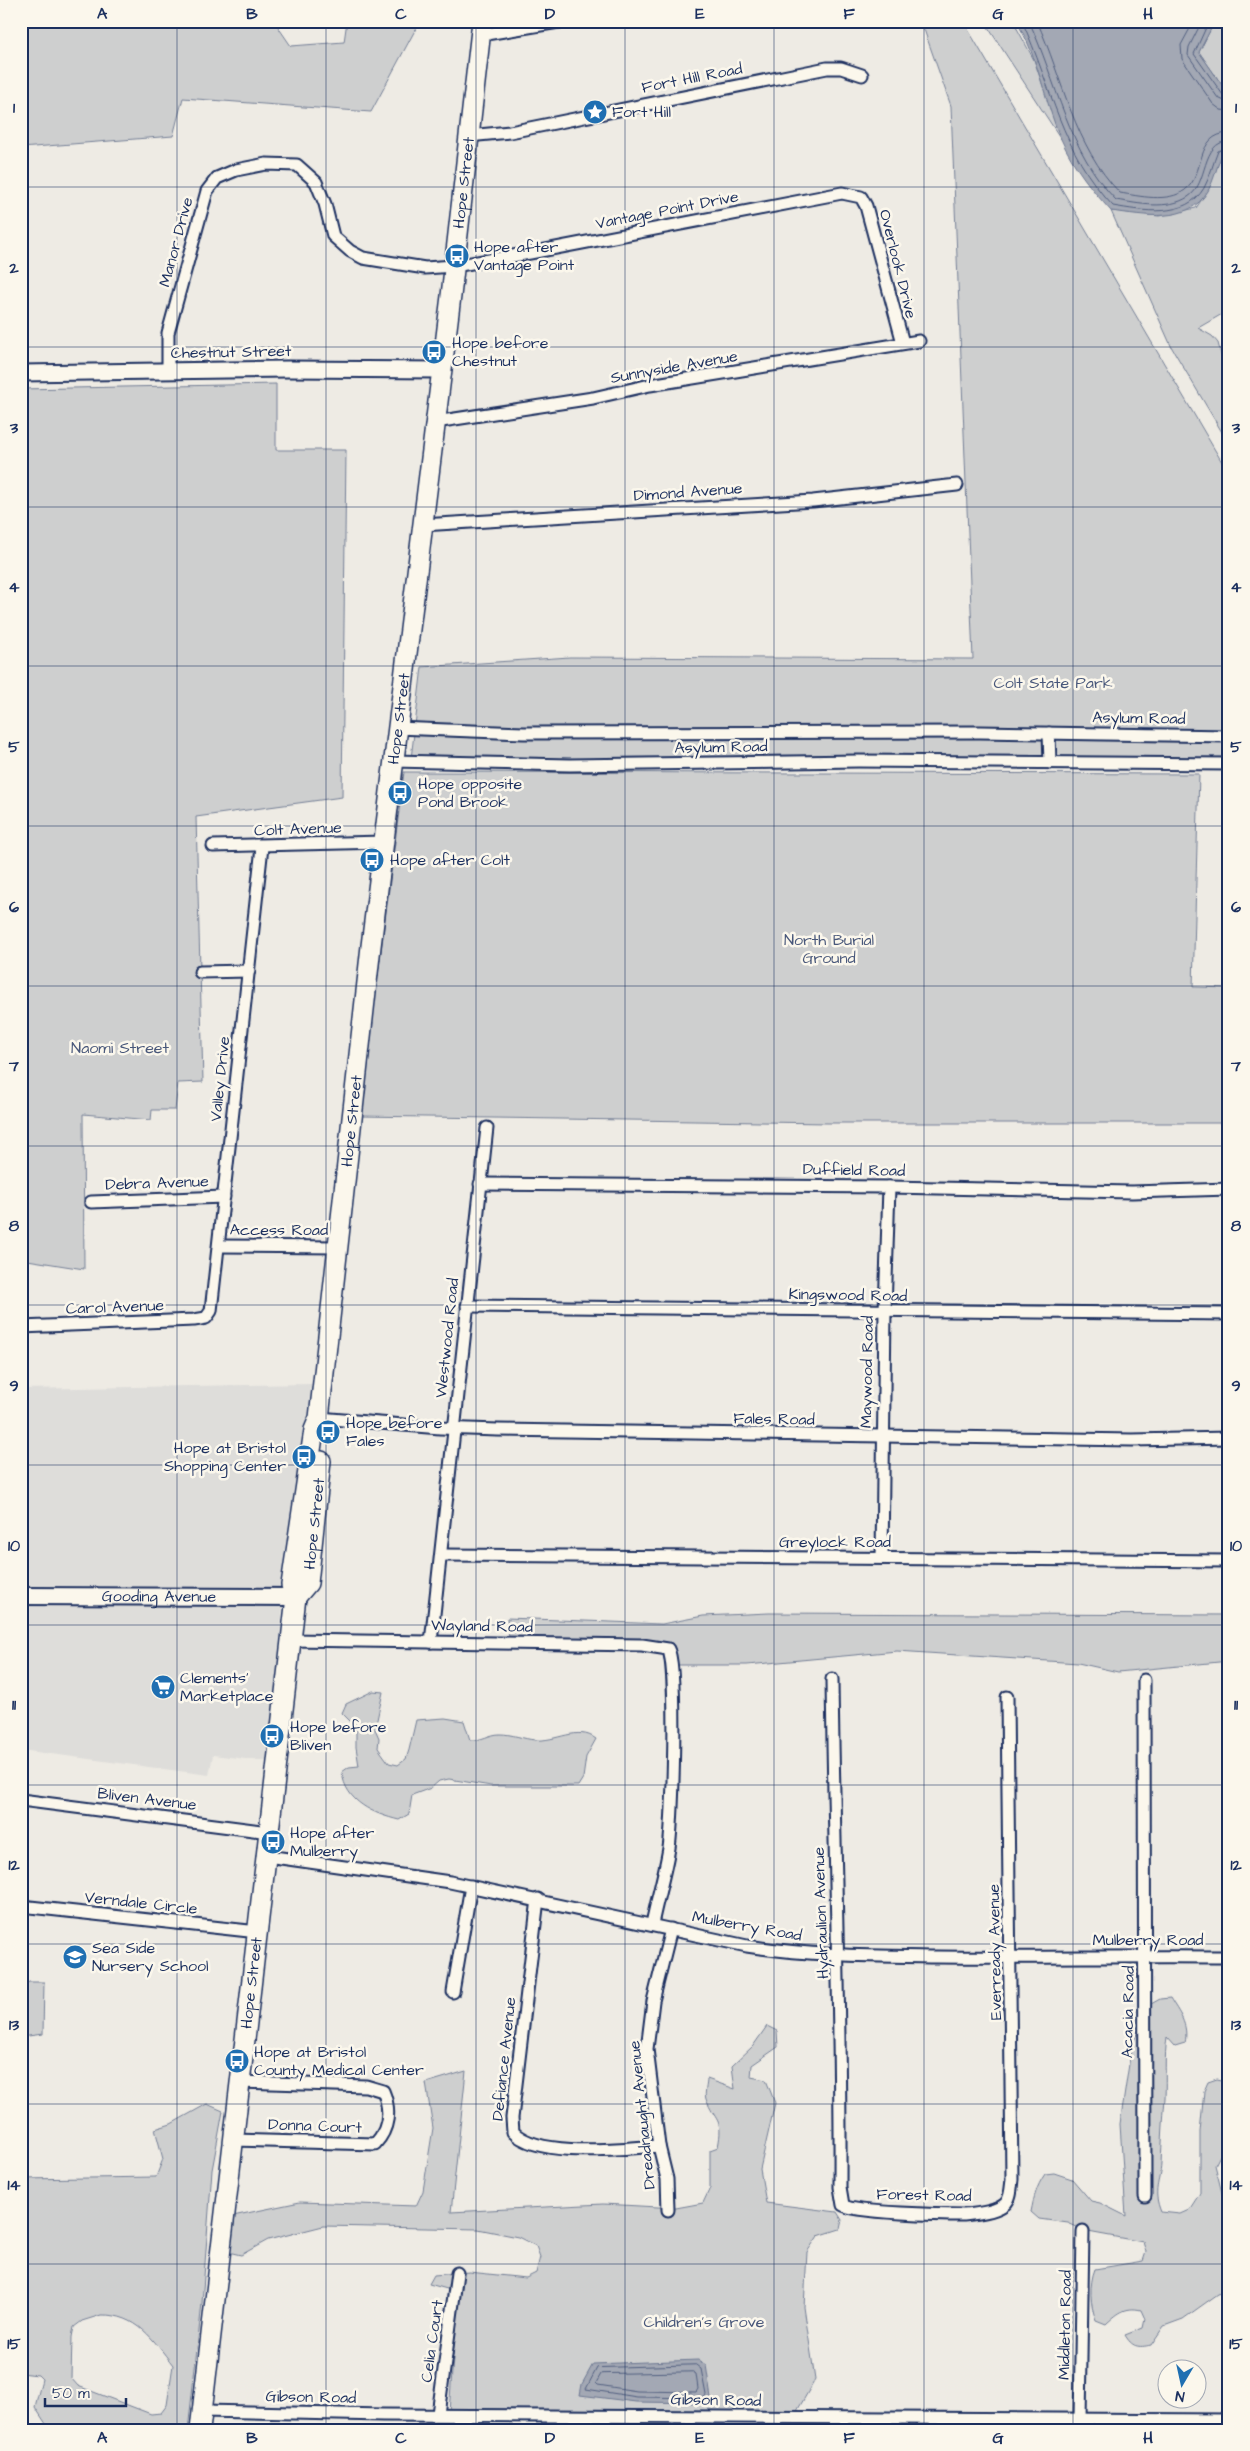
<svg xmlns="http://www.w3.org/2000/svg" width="1250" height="2451" font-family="'Architects Daughter',sans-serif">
	<rect width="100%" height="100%" fill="#eeebe4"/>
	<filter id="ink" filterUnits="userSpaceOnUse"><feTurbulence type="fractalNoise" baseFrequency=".02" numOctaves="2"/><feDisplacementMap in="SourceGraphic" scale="10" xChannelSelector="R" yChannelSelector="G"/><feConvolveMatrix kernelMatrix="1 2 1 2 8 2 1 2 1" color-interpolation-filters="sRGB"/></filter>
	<g filter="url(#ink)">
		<path fill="#deddda" d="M312 1384 285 1579 271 1762 213 1755 209 1775 21 1750V1389Z"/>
		<g fill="#cecfcf" stroke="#747f96" fill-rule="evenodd">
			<path d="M21 21H274L291 46 344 42 347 21H420L371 112 183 98 173 136 21 148Z"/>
			<path d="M921 21H963L1229 474V764L858 761 410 767 422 667 570 657 973 659 951 106Z"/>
			<path d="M984 21H1013L1034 60 1061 139Z"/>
			<path d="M1215 21H1229V95L1199 52Z"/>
			<path d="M1229 151V310L1198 328 1212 336 1218 343 1229 386V444L1172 348 1111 211 1159 216 1196 208 1208 190 1222 154Z"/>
			<path d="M276 384V450H346L342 797 196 817 203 1082 178 1083 175 1110H152L151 1120 83 1114 84 1269 21 1259V389Z"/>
			<path d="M404 772 1199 774 1193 987 1229 988V1123H828L360 1116Z"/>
			<path d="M769 1613 1229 1615V1661L1118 1672 1078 1663 897 1651 747 1665H678L672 1643 509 1640 507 1618 662 1624 703 1616Z"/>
			<path d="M373 1691 383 1692 375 1729 379 1738 378 1748 389 1763 398 1765 406 1759 409 1750 416 1720 445 1718 464 1721 470 1740C482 1741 489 1734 500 1734 512 1734 524 1739 535 1740 556 1742 578 1725 596 1739L586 1757 583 1778 578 1786H491L449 1779 439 1781 431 1788 412 1795 409 1814 399 1820C374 1814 345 1802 342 1772L349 1767 359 1766 356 1747V1727L342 1713 346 1704Z"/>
			<path d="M29 1982H44L43 2034 21 2037V1987Z"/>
			<path d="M1170 1998C1179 2013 1189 2024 1185 2043L1175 2046 1167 2037C1164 2058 1166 2077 1165 2098 1163 2120 1162 2142 1161 2164 1160 2183 1152 2190 1161 2212L1180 2214 1189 2210 1200 2193V2132L1204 2091 1208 2082 1217 2079 1227 2081 1229 2138 1215 2165 1224 2201 1229 2202V2291L1218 2294 1183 2319 1164 2326 1151 2345C1138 2348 1132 2347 1125 2335L1143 2328 1145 2319 1141 2310C1125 2306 1117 2314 1106 2324L1096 2320C1090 2305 1089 2284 1095 2269L1143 2261 1146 2252 1143 2242 1088 2232 1068 2223 1039 2219 1031 2212C1034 2197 1036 2187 1045 2174L1054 2173 1072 2179 1091 2201 1100 2203 1126 2216 1120 2124 1132 2044 1151 2004 1160 1999Z"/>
			<path d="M767 2026 777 2031 778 2047 752 2065 751 2077 766 2080 775 2103 760 2169 766 2203 837 2212 842 2220 840 2229 818 2236 807 2252 804 2307 815 2380 797 2411 449 2412 458 2292 429 2284 434 2275 469 2272 526 2278 536 2273 540 2257 536 2246 518 2237 478 2229 323 2226 268 2240 241 2255 228 2252V2217L300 2202 416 2206 423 2191 433 2128 426 2083 466 2071 451 2212 603 2204 676 2208 703 2203 710 2188V2150L718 2147C724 2118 715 2122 706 2099 704 2094 707 2085 707 2079L735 2089 732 2066 753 2046Z"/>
			<path d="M207 2104 223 2111 212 2170 202 2303 188 2430H50L35 2407 42 2379 38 2375 21 2373V2179L156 2177 163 2159 155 2129 171 2124ZM101 2315C138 2314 153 2340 173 2365L167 2405 161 2413 151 2414 78 2386 71 2378 72 2337 74 2327 82 2321Z"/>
			<path d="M830 2426V2430H589Z"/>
		</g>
		<g fill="#a3a8b4" stroke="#6d7892">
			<path d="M1016 21H1215L1199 52 1229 95V151L1222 154C1217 166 1214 180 1208 191 1188 225 1144 215 1111 211 1091 189 1073 166 1061 139 1044 101 1039 57 1016 21Z"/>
			<path d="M698 2360 706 2365 711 2398 706 2403 636 2402 580 2395 582 2384 593 2364Z"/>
		</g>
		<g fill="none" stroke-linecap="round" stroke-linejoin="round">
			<g stroke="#515f80" stroke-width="1">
				<path d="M1022 21C1052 87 1061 152 1113 206 1142 211 1186 219 1204 188 1210 177 1213 163 1218 151L1229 147"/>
				<path d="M1029 21C1057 82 1068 151 1116 200 1139 204 1168 210 1188 197 1209 184 1200 142 1229 141"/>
				<path d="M1037 21C1063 79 1074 146 1120 193 1139 196 1168 203 1185 190 1206 175 1194 134 1229 133"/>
				<path d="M1194 21 1181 45 1182 59 1213 104 1221 110 1229 111"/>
				<path d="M1202 21 1189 47 1188 55 1218 98 1229 103"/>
				<path d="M1209 21 1194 54 1223 95 1229 97"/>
				<path d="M696 2365 701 2369 706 2395 704 2398 637 2397 586 2389 597 2368Z"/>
				<path d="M693 2372 696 2374 698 2389 696 2392 637 2391 598 2385 596 2383 601 2374Z"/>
			</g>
			<defs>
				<g id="minor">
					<path d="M480 35 565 21"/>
					<path d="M468 136 510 132 827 68H841L862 75"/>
					<path d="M168 371V333L207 191 217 178 236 170 266 164 297 165 316 182 325 204 333 236 350 251 363 258 425 268 454 266 530 253 842 193 861 197 866 206 903 343"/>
					<path d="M435 422 593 398 650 385 919 341"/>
					<path d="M422 525 813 501 957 485"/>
					<path d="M397 728 524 733 980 732 1229 736"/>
					<path d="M1049 733 1050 763"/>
					<path d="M393 761 570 765 858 761 1229 764"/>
					<path d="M213 846 384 842"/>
					<path d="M200 972 249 971"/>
					<path d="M480 1184 889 1187 1132 1192 1229 1189"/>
					<path d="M91 1202 224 1197"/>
					<path d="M219 1246 338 1247"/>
					<path d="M467 1306 1229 1314"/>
					<path d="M21 1327 194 1320 206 1318 211 1311 262 847"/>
					<path d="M319 1418 440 1428 498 1430 1132 1440 1229 1438"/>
					<path d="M441 1555 1229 1561"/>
					<path d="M882 1558 885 1311 889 1187"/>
					<path d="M291 1640 642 1645 668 1649C678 1666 673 1822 669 1848 665 1873 657 1899 652 1924"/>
					<path d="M431 1642 487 1128"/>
					<path d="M832 1679C834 1848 841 2017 840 2187L843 2205C853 2213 947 2215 964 2215 976 2214 996 2212 1005 2204 1011 2199 1011 2187 1012 2179L1007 1697"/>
					<path d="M1144 1680 1145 2196"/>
					<path d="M21 1800 269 1832"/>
					<path d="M267 1856 450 1882 747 1946C810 1956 873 1956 937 1957 1034 1958 1131 1956 1229 1957"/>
					<path d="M538 1899 512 2118 513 2132C540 2159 623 2148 659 2146"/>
					<path d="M21 1906 258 1932"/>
					<path d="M453 1992 471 1886"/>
					<path d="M233 2140 375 2144C389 2129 391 2110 383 2091L366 2086 240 2082"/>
					<path d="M668 2210 667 2179 659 2146 647 2049 653 2001 671 1929"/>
					<path d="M203 2411 383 2415 1229 2420"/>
					<path d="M438 2414 457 2273"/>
					<path d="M1080 2420 1083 2231"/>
				</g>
				<path id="tertiary" d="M21 373 288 369 441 370"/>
				<g id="secondary">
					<path id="s1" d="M21 1596 296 1597"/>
				</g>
				<g id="primary">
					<path id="s2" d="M296 1597 308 1583 321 1461"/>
					<path id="s3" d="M200 2430 296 1597 291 1585 314 1430 319 1418 371 946 451 296 482 21"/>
				</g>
			</defs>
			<use href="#minor" stroke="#1b2f5e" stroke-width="15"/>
			<use href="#tertiary" stroke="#1b2f5e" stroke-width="19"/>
			<use href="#secondary" stroke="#1b2f5e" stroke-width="20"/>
			<use href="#primary" stroke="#1b2f5e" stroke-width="22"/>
			<use href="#minor" stroke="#fbf7ec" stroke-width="11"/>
			<use href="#tertiary" stroke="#fbf7ec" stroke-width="15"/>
			<use href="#secondary" stroke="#fbf7ec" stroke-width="16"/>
			<use href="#primary" stroke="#fbf7ec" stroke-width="19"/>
		</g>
	</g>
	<path fill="none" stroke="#1b2f5e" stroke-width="1" stroke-opacity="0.55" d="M177 21V2430M326 21V2430M476 21V2430M625 21V2430M774 21V2430M924 21V2430M1073 21V2430M21 187H1229M21 347H1229M21 507H1229M21 666H1229M21 826H1229M21 986H1229M21 1146H1229M21 1305H1229M21 1465H1229M21 1625H1229M21 1785H1229M21 1944H1229M21 2104H1229M21 2264H1229"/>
	<defs>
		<symbol id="sight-disc" viewBox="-11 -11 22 22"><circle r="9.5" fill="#1f6fb2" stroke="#fbf7ec"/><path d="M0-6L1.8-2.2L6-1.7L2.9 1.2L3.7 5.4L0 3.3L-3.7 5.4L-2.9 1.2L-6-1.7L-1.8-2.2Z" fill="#fff"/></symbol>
		<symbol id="bus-disc" viewBox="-11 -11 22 22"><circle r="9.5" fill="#1f6fb2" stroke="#fbf7ec"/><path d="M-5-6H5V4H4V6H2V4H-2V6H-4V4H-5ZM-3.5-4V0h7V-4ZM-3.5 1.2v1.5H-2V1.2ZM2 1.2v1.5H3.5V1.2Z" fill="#fff"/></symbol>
		<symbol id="supermarket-disc" viewBox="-11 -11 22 22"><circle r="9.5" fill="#1f6fb2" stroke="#fbf7ec"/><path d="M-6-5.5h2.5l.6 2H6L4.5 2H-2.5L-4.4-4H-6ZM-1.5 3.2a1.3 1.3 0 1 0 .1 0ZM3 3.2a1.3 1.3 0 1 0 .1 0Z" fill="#fff"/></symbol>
		<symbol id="school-disc" viewBox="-11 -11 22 22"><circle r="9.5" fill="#1f6fb2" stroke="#fbf7ec"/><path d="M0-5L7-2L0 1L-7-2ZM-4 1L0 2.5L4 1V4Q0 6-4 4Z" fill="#fff"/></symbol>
	</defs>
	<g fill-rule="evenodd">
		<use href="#sight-disc" x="581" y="98" width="28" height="28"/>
		<use href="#bus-disc" x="443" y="242" width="28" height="28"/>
		<use href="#bus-disc" x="420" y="338" width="28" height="28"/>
		<use href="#bus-disc" x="386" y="779" width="28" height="28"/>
		<use href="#bus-disc" x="358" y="846" width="28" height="28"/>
		<use href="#bus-disc" x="314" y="1418" width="28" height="28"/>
		<use href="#bus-disc" x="290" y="1443" width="28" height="28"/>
		<use href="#supermarket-disc" x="149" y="1673" width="28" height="28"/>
		<use href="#bus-disc" x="258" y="1722" width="28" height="28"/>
		<use href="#bus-disc" x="259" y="1828" width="28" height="28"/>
		<use href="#school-disc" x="61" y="1943" width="28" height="28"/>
		<use href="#bus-disc" x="223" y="2047" width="28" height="28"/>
	</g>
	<g text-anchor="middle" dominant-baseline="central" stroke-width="5" stroke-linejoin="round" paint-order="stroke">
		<g font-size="16" fill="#1b2f5e" stroke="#fbf7ec">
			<text transform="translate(692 78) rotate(-11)">Fort Hill Road</text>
			<text stroke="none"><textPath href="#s3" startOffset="2265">Hope Street</textPath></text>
			<text transform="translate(667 210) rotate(-11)">Vantage Point Drive</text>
			<text transform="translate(176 242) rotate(-75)">Manor Drive</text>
			<text transform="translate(898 264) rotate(76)">Overlook Drive</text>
			<text transform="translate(231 352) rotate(-1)">Chestnut Street</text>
			<text transform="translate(674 367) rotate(-10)">Sunnyside Avenue</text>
			<text transform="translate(688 492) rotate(-4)">Dimond Avenue</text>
			<text transform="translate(1139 718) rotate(1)">Asylum Road</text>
			<text stroke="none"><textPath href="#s3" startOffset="1725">Hope Street</textPath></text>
			<text transform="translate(721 747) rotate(-1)">Asylum Road</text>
			<text transform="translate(298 829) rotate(-2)">Colt Avenue</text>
			<text transform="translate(220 1079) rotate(-84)">Valley Drive</text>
			<text stroke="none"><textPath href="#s3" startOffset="1320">Hope Street</textPath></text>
			<text transform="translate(854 1170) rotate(1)">Duffield Road</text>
			<text transform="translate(157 1183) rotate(-2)">Debra Avenue</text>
			<text x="279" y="1230">Access Road</text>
			<text transform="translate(848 1295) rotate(1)">Kingswood Road</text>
			<text transform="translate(115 1307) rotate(-2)">Carol Avenue</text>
			<text transform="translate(447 1338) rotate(-84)">Westwood Road</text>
			<text transform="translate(867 1372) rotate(-89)">Maywood Road</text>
			<text transform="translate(774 1419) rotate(1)">Fales Road</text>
			<text stroke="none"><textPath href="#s2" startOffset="78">Hope Street</textPath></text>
			<text x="835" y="1542">Greylock Road</text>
			<text stroke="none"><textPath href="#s1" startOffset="138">Gooding Avenue</textPath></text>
			<text transform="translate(482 1626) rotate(1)">Wayland Road</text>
			<text transform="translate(147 1799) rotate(7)">Bliven Avenue</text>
			<text transform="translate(141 1903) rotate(6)">Verndale Circle</text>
			<text transform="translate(821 1913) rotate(-92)">Hydraulion Avenue</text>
			<text transform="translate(747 1926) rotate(10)">Mulberry Road</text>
			<text x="1148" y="1940">Mulberry Road</text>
			<text transform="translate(995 1952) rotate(-91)">Everready Avenue</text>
			<text stroke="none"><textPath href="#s3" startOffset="450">Hope Street</textPath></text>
			<text transform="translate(1128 2012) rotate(-89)">Acacia Road</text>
			<text transform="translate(504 2059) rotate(-84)">Defiance Avenue</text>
			<text transform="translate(642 2115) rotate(-96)">Dreadnaught Avenue</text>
			<text transform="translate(315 2126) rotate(2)">Donna Court</text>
			<text transform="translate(924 2195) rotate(1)">Forest Road</text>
			<text transform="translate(1065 2325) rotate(-89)">Middleton Road</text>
			<text transform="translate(432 2341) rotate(-82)">Celia Court</text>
			<text transform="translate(311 2397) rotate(1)">Gibson Road</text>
			<text transform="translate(716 2400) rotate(1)">Gibson Road</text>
		</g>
		<g font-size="16" fill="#1b2f5e" stroke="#fbf7ec" text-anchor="start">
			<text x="612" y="112">Fort Hill</text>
			<text x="474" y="247">Hope after<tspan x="474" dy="18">Vantage Point</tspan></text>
			<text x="452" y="343">Hope before<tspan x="452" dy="18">Chestnut</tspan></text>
			<text x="418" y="784">Hope opposite<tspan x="418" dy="18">Pond Brook</tspan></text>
			<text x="390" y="860">Hope after Colt</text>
			<text x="346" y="1423">Hope before<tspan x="346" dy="18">Fales</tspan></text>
			<text x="286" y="1448" text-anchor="end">Hope at Bristol<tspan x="286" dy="18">Shopping Center</tspan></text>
			<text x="180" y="1678">Clements'<tspan x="180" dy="18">Marketplace</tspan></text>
			<text x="290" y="1727">Hope before<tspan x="290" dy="18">Bliven</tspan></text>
			<text x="290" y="1833">Hope after<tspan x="290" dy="18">Mulberry</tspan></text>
			<text x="92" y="1948">Sea Side<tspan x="92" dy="18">Nursery School</tspan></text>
			<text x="254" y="2052">Hope at Bristol<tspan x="254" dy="18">County Medical Center</tspan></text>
		</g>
		<g font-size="16" fill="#48577a" stroke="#fbf7ec">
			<text x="1053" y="683">Colt State Park</text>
			<text x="829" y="940">North Burial<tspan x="829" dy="18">Ground</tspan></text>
			<text x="120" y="1048">Naomi Street</text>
			<text x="704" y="2322">Children's Grove</text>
		</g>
	</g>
	<rect width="1250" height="2451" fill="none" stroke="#fbf7ec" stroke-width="55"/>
	<g transform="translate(1182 2384) rotate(189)"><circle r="24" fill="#fbf7ec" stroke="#a1a7b3"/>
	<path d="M0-4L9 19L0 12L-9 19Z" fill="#1f6fb2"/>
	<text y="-8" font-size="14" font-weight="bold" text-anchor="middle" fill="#1b2f5e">N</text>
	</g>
	<path d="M45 2398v8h81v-8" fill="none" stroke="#1b2f5e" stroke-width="2.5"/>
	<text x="52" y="2398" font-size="15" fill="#1b2f5e" stroke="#fbf7ec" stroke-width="4" paint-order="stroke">50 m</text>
	<rect x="28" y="28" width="1194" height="2396" fill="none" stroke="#1b2f5e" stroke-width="2"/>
	<g font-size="16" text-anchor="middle" font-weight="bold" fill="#1b2f5e">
		<text x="102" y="19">A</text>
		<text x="252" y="19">B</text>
		<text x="401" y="19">C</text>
		<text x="550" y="19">D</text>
		<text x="700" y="19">E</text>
		<text x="849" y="19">F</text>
		<text x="998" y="19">G</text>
		<text x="1148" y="19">H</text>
		<text x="14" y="113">1</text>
		<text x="1236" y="113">1</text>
		<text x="14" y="273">2</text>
		<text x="1236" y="273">2</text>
		<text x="14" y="433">3</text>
		<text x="1236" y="433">3</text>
		<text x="14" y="592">4</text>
		<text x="1236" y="592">4</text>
		<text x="14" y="752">5</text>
		<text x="1236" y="752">5</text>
		<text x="14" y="912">6</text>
		<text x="1236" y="912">6</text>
		<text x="14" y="1071">7</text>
		<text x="1236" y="1071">7</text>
		<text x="14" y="1231">8</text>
		<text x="1236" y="1231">8</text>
		<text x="14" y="1391">9</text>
		<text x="1236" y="1391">9</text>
		<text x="14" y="1551">10</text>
		<text x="1236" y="1551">10</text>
		<text x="14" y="1710">11</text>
		<text x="1236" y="1710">11</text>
		<text x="14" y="1870">12</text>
		<text x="1236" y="1870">12</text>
		<text x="14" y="2030">13</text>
		<text x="1236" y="2030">13</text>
		<text x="14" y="2190">14</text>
		<text x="1236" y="2190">14</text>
		<text x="14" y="2349">15</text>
		<text x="1236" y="2349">15</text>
		<text x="102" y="2443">A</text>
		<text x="252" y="2443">B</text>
		<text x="401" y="2443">C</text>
		<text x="550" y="2443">D</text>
		<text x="700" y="2443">E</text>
		<text x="849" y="2443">F</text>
		<text x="998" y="2443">G</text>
		<text x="1148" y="2443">H</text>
	</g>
</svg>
